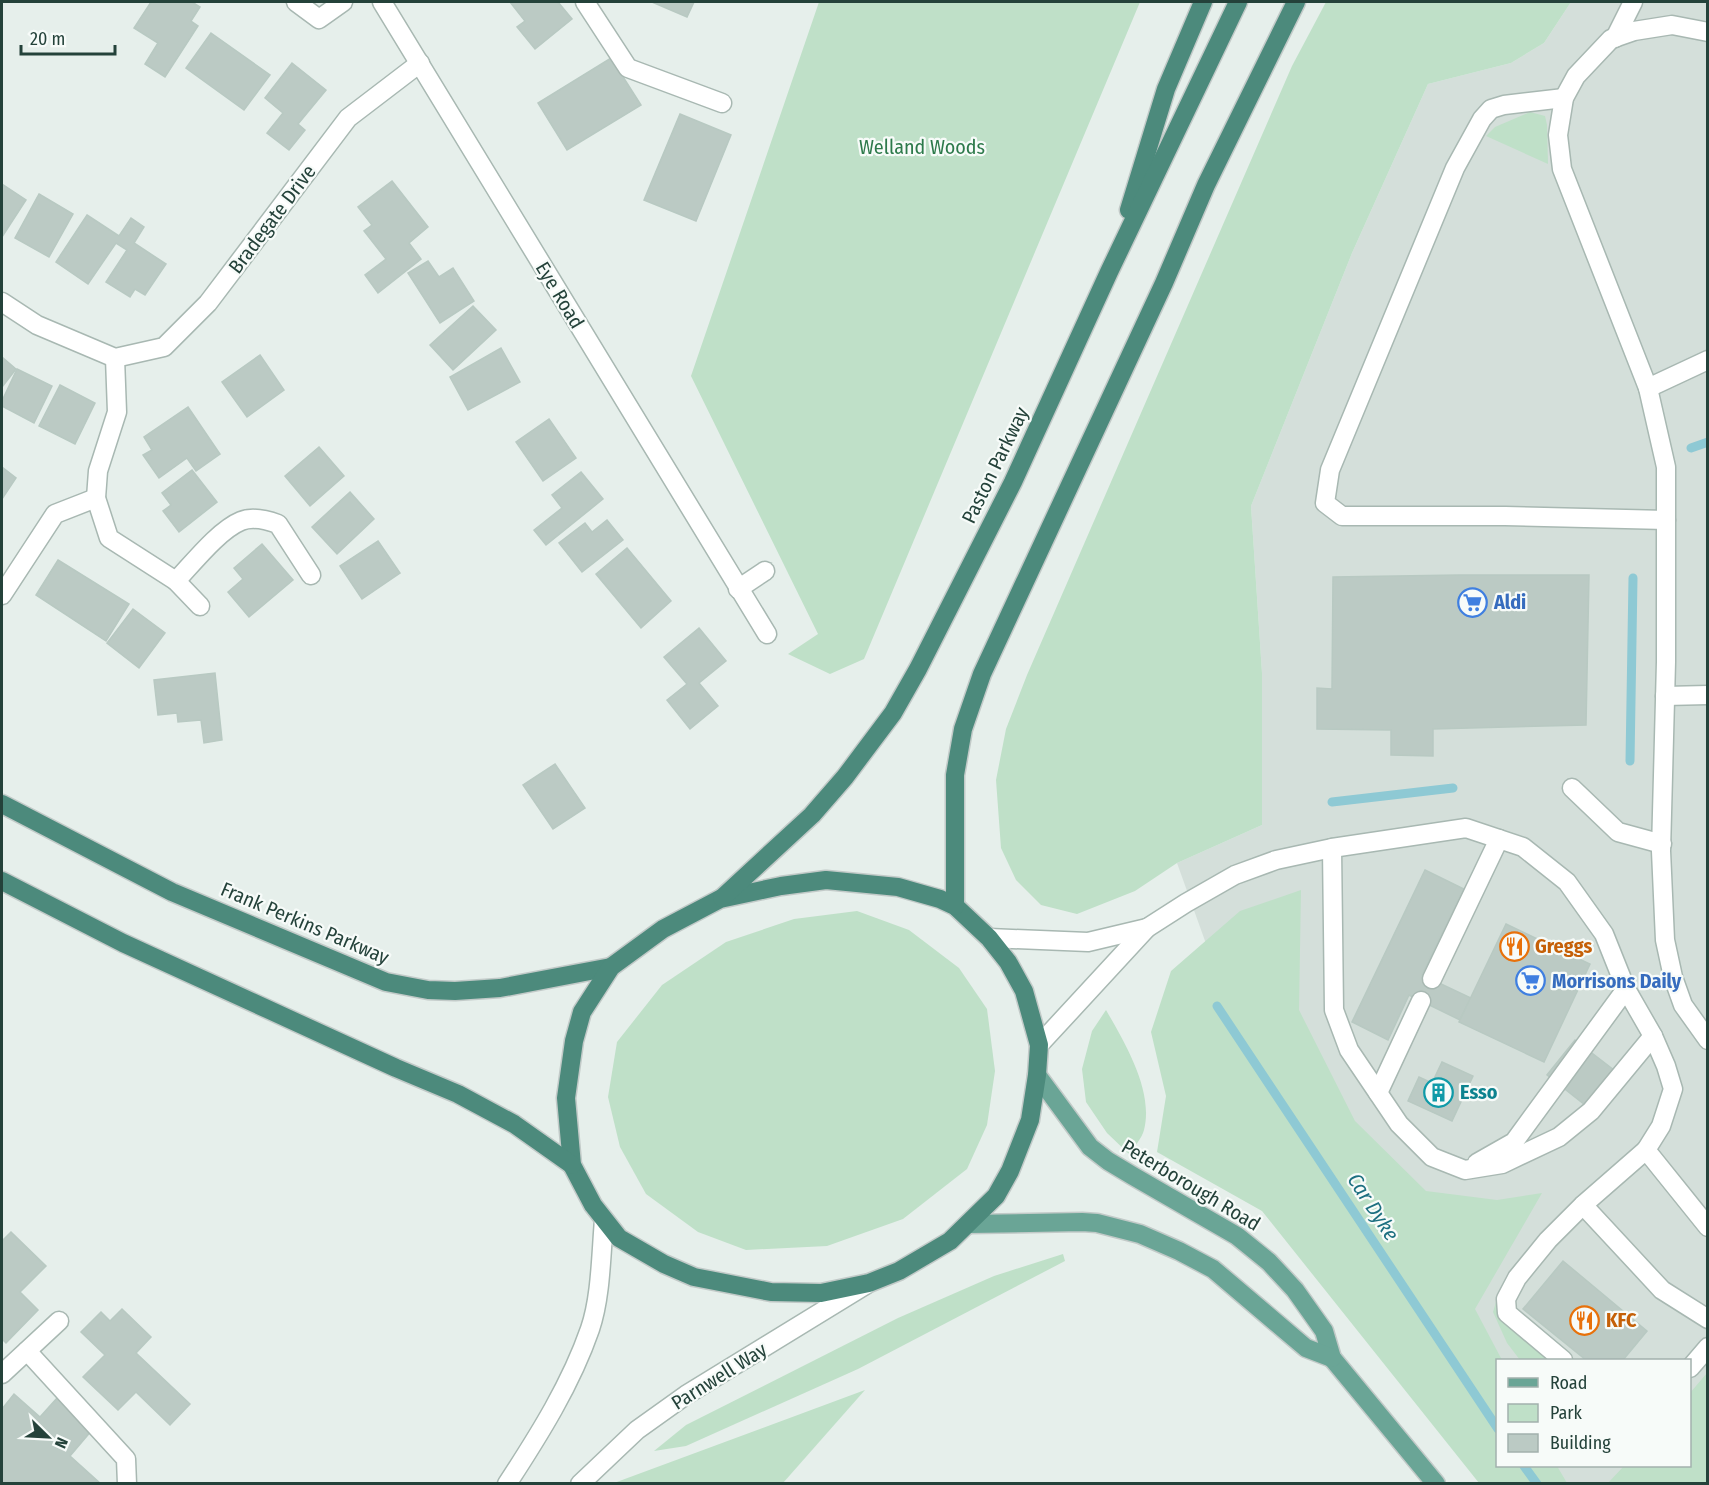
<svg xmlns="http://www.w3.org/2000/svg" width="1709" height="1485" font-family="'Fira Sans Condensed',sans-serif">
	<rect width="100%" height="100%" fill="#e6efeb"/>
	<path fill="#d4dfda" d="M1571 2H1707V1483H1563L1551 1466H1690V1360H1498L1209 952 1177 863 1262 825V673L1251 506 1352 253 1428 84 1511 63 1544 43Z"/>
	<g fill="#bfe0c8">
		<path d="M819 2H1140L864 659 830 674 788 654 818 634 691 376Z"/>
		<path d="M1326 2H1571L1544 43 1511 63 1428 84 1352 253 1251 506 1262 673V825L1177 863 1135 891 1077 914 1041 905 1016 880 1001 848 996 780 1006 729 1027 675 1292 66Z"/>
		<path d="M1530 112 1545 116 1547 125 1548 164 1486 136 1495 127Z"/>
		<path d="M1301 890 1299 1010 1355 1121 1426 1191 1497 1200 1542 1193 1475 1309 1502 1360H1498V1466H1557L1567 1483H1479L1262 1211 1157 1152 1166 1096 1151 1032 1171 971 1240 911Z"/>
		<path d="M857 911 909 930 959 968 987 1009 995 1071 987 1125 967 1169 903 1219 827 1246 746 1250 698 1232 646 1194 620 1147 608 1097 617 1042 662 985 726 942 794 919Z"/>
		<path d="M1106 1010C1125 1043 1154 1091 1144 1130 1142 1138 1134 1147 1129 1154L1107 1133 1086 1102 1082 1069 1092 1031Z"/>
		<path d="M1063 1254 1065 1261 858 1369 686 1446 654 1451 686 1425 898 1318 994 1276Z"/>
		<path d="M1499 1292 1505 1324 1549 1360H1520L1507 1343 1493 1312Z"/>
		<path d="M1707 1373V1483H1608L1624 1466H1690V1393Z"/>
		<path d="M865 1390 783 1483H614Z"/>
	</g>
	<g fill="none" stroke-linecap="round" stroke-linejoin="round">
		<g stroke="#8ec9d4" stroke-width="9">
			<path d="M1691 448 1708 442"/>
			<path d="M1630 761 1633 578"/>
			<path d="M1332 802 1453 788"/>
			<path d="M1217 1006 1498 1429"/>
			<path d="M1524 1466 1537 1484"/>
		</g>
	</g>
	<g fill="#bbcac4" stroke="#b8c9c2" stroke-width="1.5">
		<path d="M151 2H192L200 7 191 21 198 26 165 77 145 64 158 43 134 28Z"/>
		<path d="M510 2H558L572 19 535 49 517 27 525 21Z"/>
		<path d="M652 2H694L687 17Z"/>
		<path d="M211 33 270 75 244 110 186 68Z"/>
		<path d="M611 58 641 105 567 150 538 103Z"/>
		<path d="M292 63 326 90 298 124 305 130 289 150 267 133 283 113 265 98Z"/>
		<path d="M680 114 731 135 696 221 644 200Z"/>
		<path d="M392 181 428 227 409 243 421 259 378 293 365 275 386 259 364 231 372 225 358 207Z"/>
		<path d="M2 184 26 200 2 237Z"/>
		<path d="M39 194 73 214 49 257 15 238Z"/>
		<path d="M87 215 119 236 131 218 144 227 134 243 166 264 145 295 135 289 130 297 106 282 127 250 116 243 88 284 56 262Z"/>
		<path d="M428 261 439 277 453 268 474 301 440 323 408 273Z"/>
		<path d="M473 306 496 330 453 370 430 345Z"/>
		<path d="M501 348 520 382 468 410 450 377Z"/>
		<path d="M260 355 284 390 247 417 222 382Z"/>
		<path d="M2 357 16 369 2 387Z"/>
		<path d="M17 369 52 386 34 423 2 406V401Z"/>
		<path d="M60 385 95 403 75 444 39 426Z"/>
		<path d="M188 407 220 454 196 471 187 458 159 478 143 455 152 450 144 437Z"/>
		<path d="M549 419 576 458 543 481 516 442Z"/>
		<path d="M319 447 344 476 310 506 285 476Z"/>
		<path d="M2 467 16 478 2 499Z"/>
		<path d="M192 470 217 502 179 532 163 511 171 505 162 493Z"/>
		<path d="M581 472 603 499 546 545 534 530 562 508 552 495Z"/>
		<path d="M350 492 374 519 337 554 312 527Z"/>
		<path d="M607 520 623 540 582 572 559 543 585 523 592 532Z"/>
		<path d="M378 541 400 573 362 599 340 566Z"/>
		<path d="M262 544 293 580 249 617 228 592 243 579 234 568Z"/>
		<path d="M627 548 671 601 641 628 596 574Z"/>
		<path d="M58 560 129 604 106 641 36 595Z"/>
		<path d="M1459 575H1589L1586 725 1433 729V756L1391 755V730L1317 729V688L1332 689 1333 577Z"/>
		<path d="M133 609 165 633 139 668 107 643Z"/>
		<path d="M699 628 726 661 699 683 718 706 690 729 667 700 687 684 664 657Z"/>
		<path d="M215 673 222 740 204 743 201 720 178 722 177 713 158 715 154 680Z"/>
		<path d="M555 764 585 808 553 829 523 785Z"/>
		<path d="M1425 870 1464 889 1422 975 1471 998 1460 1020 1409 995 1388 1040 1352 1022Z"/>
		<path d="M1506 924 1590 964 1544 1062 1459 1022Z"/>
		<path d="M1575 1040 1614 1070 1585 1105 1547 1075Z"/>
		<path d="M1442 1062 1473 1076 1452 1121 1408 1101 1419 1077 1432 1083Z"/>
		<path d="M11 1232 46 1266 20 1292 38 1310 6 1343 2 1339V1241Z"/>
		<path d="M1563 1261 1647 1331 1623 1360H1586L1523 1309Z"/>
		<path d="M122 1309 151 1337 136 1353 190 1404 170 1425 136 1392 118 1410 83 1377 105 1355 81 1332 101 1312 110 1321Z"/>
		<path d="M14 1394 40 1417 57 1398 92 1430 70 1456 101 1484H2V1409Z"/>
	</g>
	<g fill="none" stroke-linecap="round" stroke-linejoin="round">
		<defs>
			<g id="service">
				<path d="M296 2 319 19 343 2"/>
				<path d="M1708 32 1672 25 1634 31 1611 39 1576 76 1564 98 1558 135 1562 169 1648 388 1666 467V662L1661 851 1665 940 1673 977 1683 1005 1708 1040"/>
				<path d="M1615 38 1633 2"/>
				<path d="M1564 98 1504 105 1491 109 1482 119 1455 168 1330 470 1325 503 1342 516H1505L1666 520"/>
				<path d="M1648 388 1708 360"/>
				<path d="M1665 696 1708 695"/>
				<path d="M1572 788 1618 832 1662 844"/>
				<path d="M1332 848 1334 1010 1349 1050 1399 1124 1432 1157 1465 1170 1502 1164 1559 1137 1591 1111 1653 1036"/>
				<path d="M989 938 1088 942 1147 928"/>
				<path d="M1432 979 1499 839"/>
				<path d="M1039 1045 1147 928 1186 903 1235 875 1276 860 1332 848 1466 828 1523 847 1567 882 1604 934 1626 989 1653 1036 1666 1066 1673 1089 1661 1126 1646 1150"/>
				<path d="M1378 1093 1421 1001"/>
				<path d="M1477 1163 1514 1142 1626 989"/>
				<path d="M1583 1205 1662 1290 1708 1319"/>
				<path d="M1563 1360 1507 1313 1506 1299 1517 1278 1548 1240 1583 1205 1646 1150 1708 1227"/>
				<path d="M1690 1368 1708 1347"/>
			</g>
			<g id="minor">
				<path d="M382 2 767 634"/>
				<path d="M585 2 628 68 722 103"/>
				<path d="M2 302 37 325 115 358 164 347 208 303 348 118 420 63"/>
				<path d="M115 358 117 412 98 471 96 498 109 538 176 581 200 606"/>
				<path d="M176 581C193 563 219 530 241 521 253 516 267 520 278 524L311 575"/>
				<path d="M738 589 765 571"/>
				<path d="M2 595 55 514 96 498"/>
				<path d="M27 1351 126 1459 127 1484"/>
				<path d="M2 1374 59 1321"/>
			</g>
			<g id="tertiary">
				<path d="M507 1484C539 1435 571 1384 590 1329 601 1297 601 1254 604 1220"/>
				<path d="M580 1484 637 1430 686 1395 867 1284"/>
			</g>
			<g id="primary">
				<path d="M1037 1075 1090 1147 1108 1161 1133 1176 1237 1236 1269 1262 1295 1290 1324 1331 1332 1358 1436 1484"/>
				<path d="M969 1224 1082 1222 1097 1223 1140 1234 1179 1251 1213 1269 1306 1348 1332 1358"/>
			</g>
			<g id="trunk">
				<path d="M1129 210 1166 89 1203 2"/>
				<path d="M2 804 172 892 386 982 428 990 455 991 500 988 611 967"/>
				<path d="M826 880 898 887 940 899 955 906 989 938 1008 962 1024 991 1039 1045 1037 1075 1030 1120 1010 1171 996 1196 950 1241 899 1271 869 1283 821 1293 771 1292 694 1277 664 1264 619 1238 593 1205 572 1165 566 1098 574 1041 582 1012 611 967 663 929 720 899 781 886Z"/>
				<path d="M2 881 123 943 396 1068 458 1094 514 1124 572 1165"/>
				<path d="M722 898 812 815 845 777 893 713 918 669 1013 482 1109 272 1238 2"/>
				<path d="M955 906V775L963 729 982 674 1164 283 1206 185 1296 2"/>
			</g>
		</defs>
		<use href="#service" stroke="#a8b8b2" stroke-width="21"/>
		<use href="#minor" stroke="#a8b8b2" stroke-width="21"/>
		<use href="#tertiary" stroke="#a8b8b2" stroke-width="21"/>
		<use href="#primary" stroke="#c2cac8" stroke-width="21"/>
		<use href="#trunk" stroke="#c2cac8" stroke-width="21"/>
		<use href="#service" stroke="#fff" stroke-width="18"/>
		<use href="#minor" stroke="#fff" stroke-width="18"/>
		<use href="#tertiary" stroke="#fff" stroke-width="18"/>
		<use href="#primary" stroke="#6aa596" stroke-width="18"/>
		<use href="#trunk" stroke="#4c8a7c" stroke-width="18"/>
	</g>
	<defs>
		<symbol id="supermarket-ring" viewBox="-11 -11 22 22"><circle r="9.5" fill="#f7fbf9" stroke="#3f7fe0" stroke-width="1.5"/><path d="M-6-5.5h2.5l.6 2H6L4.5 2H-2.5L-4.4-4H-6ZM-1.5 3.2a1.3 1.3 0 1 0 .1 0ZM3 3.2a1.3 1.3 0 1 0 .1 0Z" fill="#3f7fe0"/></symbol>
		<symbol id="restaurant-ring" viewBox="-11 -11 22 22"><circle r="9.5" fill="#f7fbf9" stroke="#e8710a" stroke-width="1.5"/><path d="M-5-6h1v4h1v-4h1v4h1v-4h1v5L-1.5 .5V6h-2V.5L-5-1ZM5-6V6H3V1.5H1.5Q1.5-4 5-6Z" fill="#e8710a"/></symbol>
		<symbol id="building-ring" viewBox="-11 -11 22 22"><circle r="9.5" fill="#f7fbf9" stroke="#0f9aa8" stroke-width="1.5"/><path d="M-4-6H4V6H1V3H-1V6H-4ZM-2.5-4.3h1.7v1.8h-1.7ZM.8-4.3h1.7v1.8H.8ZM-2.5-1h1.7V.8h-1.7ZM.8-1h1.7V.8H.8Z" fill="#0f9aa8"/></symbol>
	</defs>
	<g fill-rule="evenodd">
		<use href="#supermarket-ring" x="1456" y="586" width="33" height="33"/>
		<use href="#restaurant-ring" x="1498" y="930" width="33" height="33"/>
		<use href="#supermarket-ring" x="1514" y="964" width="33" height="33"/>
		<use href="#building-ring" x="1422" y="1076" width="33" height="33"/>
		<use href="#restaurant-ring" x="1568" y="1304" width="33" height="33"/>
	</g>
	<g text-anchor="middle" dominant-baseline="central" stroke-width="4.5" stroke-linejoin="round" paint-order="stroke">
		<g font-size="20" fill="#2d7a4b" stroke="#f7fbf9">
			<text x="922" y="147">Welland Woods</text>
		</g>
		<g font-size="20" fill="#24423a" stroke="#f7fbf9">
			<text transform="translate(272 219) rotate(-53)">Bradegate Drive</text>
			<text transform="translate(560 295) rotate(59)">Eye Road</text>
			<text transform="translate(995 465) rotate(-64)">Paston Parkway</text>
			<text transform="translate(305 923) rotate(23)">Frank Perkins Parkway</text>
			<text transform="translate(1191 1185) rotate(31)">Peterborough Road</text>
			<text transform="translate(719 1376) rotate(-32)">Parnwell Way</text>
		</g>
		<g font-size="20" font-weight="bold" fill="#366cbe" stroke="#f7fbf9" text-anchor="start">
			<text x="1494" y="602">Aldi</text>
			<text x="1552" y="981">Morrisons Daily</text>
		</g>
		<g font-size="20" font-weight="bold" fill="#c56008" stroke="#f7fbf9" text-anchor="start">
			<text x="1535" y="946">Greggs</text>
			<text x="1606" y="1320">KFC</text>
		</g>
		<g font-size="20" font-weight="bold" fill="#0d838f" stroke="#f7fbf9" text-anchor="start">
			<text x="1460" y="1092">Esso</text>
		</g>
		<g font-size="21" font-style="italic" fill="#1c6f80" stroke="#f7fbf9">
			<text transform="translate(1373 1207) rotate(57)">Car Dyke</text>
		</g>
	</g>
	<rect width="1709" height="1485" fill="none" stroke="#24423a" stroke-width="6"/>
	<rect x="1496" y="1359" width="195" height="108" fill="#f7fbf9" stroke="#a3b1ad" stroke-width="1.5"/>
	<rect x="1508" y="1378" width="30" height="9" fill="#6aa596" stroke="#a3b1ad" stroke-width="1.5"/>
	<text x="1550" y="1389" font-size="18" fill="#24423a">Road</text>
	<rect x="1508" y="1404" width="30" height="18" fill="#bfe0c8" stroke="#a3b1ad" stroke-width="1.5"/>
	<text x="1550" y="1419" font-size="18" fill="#24423a">Park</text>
	<rect x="1508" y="1434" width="30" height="18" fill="#bbcac4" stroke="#a3b1ad" stroke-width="1.5"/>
	<text x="1550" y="1449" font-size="18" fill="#24423a">Building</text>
	<g transform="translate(48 1437) rotate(114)" stroke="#f7fbf9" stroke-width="4.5" paint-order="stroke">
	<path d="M0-4.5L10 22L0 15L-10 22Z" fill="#24423a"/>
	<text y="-9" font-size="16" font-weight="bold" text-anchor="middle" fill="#24423a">N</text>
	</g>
	<path d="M21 45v9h94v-9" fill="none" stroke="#24423a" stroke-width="3"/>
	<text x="30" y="45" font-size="18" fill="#24423a" stroke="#f7fbf9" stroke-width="4.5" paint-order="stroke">20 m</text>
</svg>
